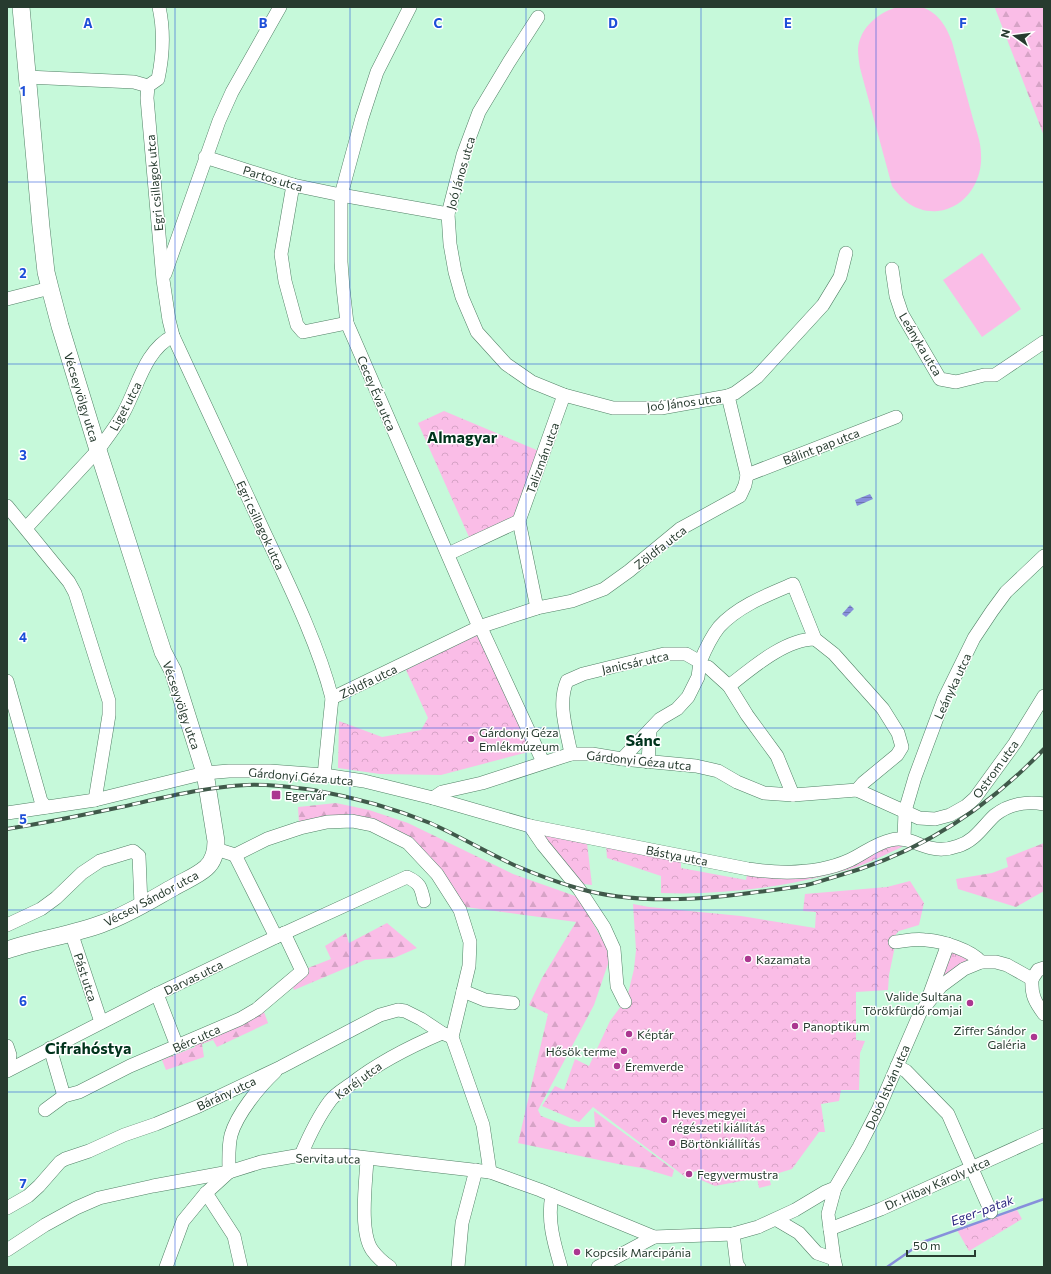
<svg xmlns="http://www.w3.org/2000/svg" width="1051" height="1274" font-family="Commissioner,sans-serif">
	<defs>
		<pattern id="grass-tufts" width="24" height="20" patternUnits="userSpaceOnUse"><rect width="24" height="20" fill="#fabde7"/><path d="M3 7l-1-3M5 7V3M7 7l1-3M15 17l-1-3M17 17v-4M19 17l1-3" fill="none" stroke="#d6a3c6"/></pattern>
		<pattern id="forest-firs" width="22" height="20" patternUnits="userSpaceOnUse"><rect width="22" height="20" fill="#fabde7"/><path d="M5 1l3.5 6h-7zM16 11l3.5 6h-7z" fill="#d6a3c6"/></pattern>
		<pattern id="park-crowns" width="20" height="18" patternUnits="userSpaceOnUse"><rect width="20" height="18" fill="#fabde7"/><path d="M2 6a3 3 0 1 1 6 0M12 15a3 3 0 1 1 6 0" fill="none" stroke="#d6a3c6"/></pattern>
		<pattern id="water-rules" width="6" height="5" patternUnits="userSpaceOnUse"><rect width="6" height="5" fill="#878fdb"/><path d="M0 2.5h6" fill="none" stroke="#6e76b2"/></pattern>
	</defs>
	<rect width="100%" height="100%" fill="#c6f9da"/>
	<path fill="url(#grass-tufts)" d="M950 951 970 959 938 983Z"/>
	<g fill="url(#forest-firs)">
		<path d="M993 7H1044V136L995 8Z"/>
		<path d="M336 803 369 810 408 823 513 874 578 897 611 955 594 1005 538 1110 541 1116 570 1127H595L594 1111 674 1170 672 1177 642 1168 618 1164 518 1143 548 1014 529 1005 542 978 576 922 465 907 440 871 373 822 299 823 298 807Z"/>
		<path d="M1044 843V891L1016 907 958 889 956 879 992 873 1008 867 1006 858Z"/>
		<path d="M387 923 417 948 394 958 365 960 294 990 292 986 308 968 331 959 325 946 346 933 349 943Z"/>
		<path d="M264 1012 268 1023 217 1047 213 1040 202 1044 204 1057 166 1070 162 1060 195 1047 194 1042Z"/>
	</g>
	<g fill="url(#park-crowns)">
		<path d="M444 411 539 451 513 518 469 537 418 423Z"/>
		<path d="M477 633 479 638 536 750 441 775 380 774 338 768 339 721 382 737 421 730 428 718 406 670Z"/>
		<path d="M530 826 681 856V868L746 880 748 869 782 872 912 842C893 851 874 861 854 868 845 871 834 873 824 876 771 889 716 895 661 893V876L607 858 606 845 587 843 592 885 574 883Z"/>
		<path d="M910 881 924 903 919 925 899 931 896 934 895 946 889 975 888 990 856 992V1040L865 1041 860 1053 859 1090H841L839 1101 821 1104 825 1132H819L792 1169 769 1176 771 1185 759 1188 757 1178 715 1186 701 1180V1176L696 1171 690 1173 688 1179 593 1107 579 1122 542 1106 555 1086 564 1090 575 1059 589 1066 610 1021 627 998 634 969 636 950 633 904 649 907 741 916 815 928 816 912 803 911 805 894 887 887Z"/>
		<path d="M1017 1210 1022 1219 969 1251 957 1230Z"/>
	</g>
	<g fill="#fabde7">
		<path d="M898 7C906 7 914 6 921 7 938 12 947 27 952 42 959 68 966 93 973 119 976 130 981 142 981 154 983 180 966 208 938 211 918 213 903 202 892 186L860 68C859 62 858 55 858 49 860 27 879 12 898 7Z"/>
		<path d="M982 253 1021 309 982 337 943 280Z"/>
	</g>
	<g fill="url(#water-rules)">
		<path d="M870 494 873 499 857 506 855 500Z"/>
		<path d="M850 605 854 609 846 617 842 614Z"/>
	</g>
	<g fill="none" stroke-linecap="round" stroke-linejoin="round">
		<path stroke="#878fdb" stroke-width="2.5" d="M887 1267 923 1242 1044 1199"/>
		<defs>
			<g id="minor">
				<path d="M159 7C164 30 163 56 158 79L148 86 147 98 163 280 169 320 173 336C204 403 235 469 266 536 290 587 318 644 332 698L324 775"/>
				<path d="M410 7 377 72 362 118 341 195V262L343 288 347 323 479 627 482 630 543 762"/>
				<path d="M538 17 509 62 479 112 463 155 448 214 450 244 455 272 462 297 477 332 506 364 532 382 564 395 613 408H661L728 396"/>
				<path d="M27 77 134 82 148 86"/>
				<path d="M205 157 293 185 341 195 448 214"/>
				<path d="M293 185 281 254 285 281 297 325 303 332 347 323"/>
				<path d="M892 269 896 296 902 314 940 379 956 382 984 375H995L1044 342"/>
				<path d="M165 274 219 121 232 92 280 7"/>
				<path d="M7 299 50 288"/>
				<path d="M747 475 896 417"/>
				<path d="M7 506 69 582 75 593 109 701V715L95 800"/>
				<path d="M519 521 537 608"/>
				<path d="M26 528 98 450C107 438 117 425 124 412 138 386 145 350 173 336"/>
				<path d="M448 554 519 521 564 395"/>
				<path d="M708 667 729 686 747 715 777 756 793 795"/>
				<path d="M7 681 41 801 46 807"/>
				<path d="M729 686C752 668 785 639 815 639"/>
				<path d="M332 698 479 627 537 608 572 601 604 589 629 571 680 529 740 496 745 485 747 475 728 396 735 393 757 377 823 305 840 277 846 253"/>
				<path d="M571 754C567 731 557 704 567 681L583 674 664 654H686L700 662C705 650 711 637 719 627 738 606 767 595 793 584L815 639 834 654 883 709 898 733 902 747 897 755 863 783 857 790"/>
				<path d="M622 759 660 719 677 709 688 697 698 677 700 662"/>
				<path d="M648 762 650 730"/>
				<path d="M433 798 442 792 482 783 571 754H592L622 759 696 766 718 771 737 782 764 793 793 795 857 790 919 818 935 819 950 815 966 806 975 798 1015 743 1044 696"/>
				<path d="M7 813 95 800 205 773 229 771H270L324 775 364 781 433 798 530 826 748 869C781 874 819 874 850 860 863 854 876 843 891 840 906 836 917 845 931 848 940 850 950 849 958 846 975 841 983 826 995 815 1009 804 1027 801 1044 804"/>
				<path d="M530 826 543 845 579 889 604 927 614 949 617 986 625 1002"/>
				<path d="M904 839 905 811 915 777 944 699 974 638 992 611 1006 592 1044 556"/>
				<path d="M216 849 235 855 267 839 300 828 327 822 352 821 372 825 408 843 437 874 460 910 470 942 469 966 452 1037 483 1125 490 1172"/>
				<path d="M235 855 276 937"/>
				<path d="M7 925 41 909 56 898 82 873 100 861 133 851 139 856 141 905"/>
				<path d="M71 932 101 1022"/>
				<path d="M895 942C905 941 916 938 926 940 942 941 971 950 981 962"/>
				<path d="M1032 979C1031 995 1035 1002 1044 1014"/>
				<path d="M1032 979 1038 970 1044 968"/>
				<path d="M463 991 485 1000 513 1003"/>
				<path d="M157 994 177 1046"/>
				<path d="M929 996 948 944"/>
				<path d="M7 1046 10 1055 8 1070"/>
				<path d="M50 1048 64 1096"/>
				<path d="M897 1066 906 1071 948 1114 991 1212"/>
				<path d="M7 1071 157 994 276 937 407 877C420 883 421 887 424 901"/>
				<path d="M45 1110 64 1096 79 1092 130 1066 240 1019 257 1009 302 971 284 933"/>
				<path d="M301 1155C309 1136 318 1117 330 1101 335 1094 344 1089 351 1084 379 1062 409 1047 442 1033"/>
				<path d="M367 1159C366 1182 359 1231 372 1250 377 1257 384 1263 390 1267"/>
				<path d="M229 1172C229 1160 228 1147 231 1135 237 1114 259 1087 275 1072"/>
				<path d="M206 1193 234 1236 241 1267"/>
				<path d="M552 1195C547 1220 554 1243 561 1267"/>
				<path d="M7 1208 28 1196 39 1186 60 1162 65 1159 89 1151 124 1135 156 1124 199 1106 281 1067 380 1015 398 1010 405 1011 421 1019 442 1033 452 1037"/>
				<path d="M777 1220 799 1233 817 1253 834 1259"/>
				<path d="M830 1229 881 1209 1044 1135"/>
				<path d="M733 1234 737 1266 739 1267"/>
				<path d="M7 1250 45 1225 76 1208 99 1198 153 1186 229 1172 261 1162 301 1155H342L490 1172 540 1190 654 1237 733 1234 758 1227 795 1210 825 1192 835 1188"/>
				<path d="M166 1267 183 1221 206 1193 229 1172"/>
				<path d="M458 1267 462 1223 476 1170"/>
				<path d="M598 1267 654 1237"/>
				<path d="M836 1267 834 1259 828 1214 835 1188 859 1147 878 1110 920 1013 941 986 964 969 981 962H996L1007 965 1032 979"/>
			</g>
			<path id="major" d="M7 950C39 939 73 935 104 923 129 914 151 900 174 887 184 881 197 876 206 868 214 861 216 851 216 841L205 773 173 671 163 652 150 612 98 450 60 326 50 288 46 272 41 227 21 7"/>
		</defs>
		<use href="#minor" stroke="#528166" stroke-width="14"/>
		<use href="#major" stroke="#528166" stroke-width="18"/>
		<use href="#minor" stroke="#fff" stroke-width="13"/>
		<use href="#major" stroke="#fff" stroke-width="17"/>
		<defs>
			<path id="rail" d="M7 829C45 823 83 815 121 807 162 798 205 787 247 785 269 784 291 787 313 790 353 797 393 808 430 823 459 836 486 852 514 865 535 874 556 882 577 888 624 902 677 901 725 896 751 893 777 890 802 886 813 884 824 880 834 877 916 855 986 810 1044 749"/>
		</defs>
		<use href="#rail" stroke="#40594a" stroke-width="4"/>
		<use href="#rail" stroke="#fff" stroke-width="2.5" stroke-dasharray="8" stroke-linecap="butt"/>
	</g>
	<path fill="none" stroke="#1d4ed8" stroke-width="1" stroke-opacity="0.55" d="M175 7V1267M350 7V1267M526 7V1267M701 7V1267M876 7V1267M7 182H1044M7 364H1044M7 546H1044M7 728H1044M7 910H1044M7 1092H1044"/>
	<g fill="#ab3790" stroke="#fff" stroke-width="1.5">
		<circle cx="471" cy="739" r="4"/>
		<rect x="271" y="790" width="10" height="10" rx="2"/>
		<circle cx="748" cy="959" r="4"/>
		<circle cx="970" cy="1003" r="4"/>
		<circle cx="795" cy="1026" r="4"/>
		<circle cx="629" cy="1034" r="4"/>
		<circle cx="1034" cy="1037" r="4"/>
		<circle cx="624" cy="1051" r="4"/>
		<circle cx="617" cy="1066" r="4"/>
		<circle cx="664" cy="1120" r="4"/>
		<circle cx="672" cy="1143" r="4"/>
		<circle cx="689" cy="1174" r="4"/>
		<circle cx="577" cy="1252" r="4"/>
	</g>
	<g text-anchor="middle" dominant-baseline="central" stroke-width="3" stroke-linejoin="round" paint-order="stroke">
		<g font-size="12" fill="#273b2f" stroke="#fff">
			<text transform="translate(460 173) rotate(-74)">Joó János utca</text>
			<text transform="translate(273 178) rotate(17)">Partos utca</text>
			<text transform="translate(154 183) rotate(-95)">Egri csillagok utca</text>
			<text transform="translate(921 344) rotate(59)">Leányka utca</text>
			<text transform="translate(377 393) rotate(67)">Cecey Éva utca</text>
			<text transform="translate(82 397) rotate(73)">Vécseyvölgy utca</text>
			<text transform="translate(684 402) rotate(-7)">Joó János utca</text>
			<text transform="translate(125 406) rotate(-62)">Liget utca</text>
			<text transform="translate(821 446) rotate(-21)">Bálint pap utca</text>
			<text transform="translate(542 458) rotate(-70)">Talizmán utca</text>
			<text transform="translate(261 525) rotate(65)">Egri csillagok utca</text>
			<text transform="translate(660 547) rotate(-38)">Zöldfa utca</text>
			<text transform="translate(635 662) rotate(-12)">Janicsár utca</text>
			<text transform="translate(368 681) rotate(-26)">Zöldfa utca</text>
			<text transform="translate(952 686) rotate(-65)">Leányka utca</text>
			<text transform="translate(182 705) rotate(71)">Vécseyvölgy utca</text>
			<text transform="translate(639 760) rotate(6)">Gárdonyi Géza utca</text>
			<text transform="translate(995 769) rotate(-54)">Ostrom utca</text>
			<text transform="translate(301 776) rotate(5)">Gárdonyi Géza utca</text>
			<text transform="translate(677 855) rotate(11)">Bástya utca</text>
			<text transform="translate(151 898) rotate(-28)">Vécsey Sándor utca</text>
			<text transform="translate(86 977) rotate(72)">Pást utca</text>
			<text transform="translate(193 977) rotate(-26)">Darvas utca</text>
			<text transform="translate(196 1038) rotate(-24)">Bérc utca</text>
			<text transform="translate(358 1080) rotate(-36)">Karéj utca</text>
			<text transform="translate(887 1087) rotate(-66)">Dobó István utca</text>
			<text transform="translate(226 1093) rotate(-25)">Bárány utca</text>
			<text transform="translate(328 1158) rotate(1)">Servita utca</text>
			<text transform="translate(937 1183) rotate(-24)">Dr. Hibay Károly utca</text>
		</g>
		<g font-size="12" fill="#273b2f" stroke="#fff" text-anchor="start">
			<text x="479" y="732">Gárdonyi Géza<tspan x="479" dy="14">Emlékmúzeum</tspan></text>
			<text x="285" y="795">Egervár</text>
			<text x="756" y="959">Kazamata</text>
			<text x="962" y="996" text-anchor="end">Valide Sultana<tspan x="962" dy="14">Törökfürdő romjai</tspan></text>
			<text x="803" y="1026">Panoptikum</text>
			<text x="1026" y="1030" text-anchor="end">Ziffer Sándor<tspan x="1026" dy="14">Galéria</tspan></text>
			<text x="637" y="1034">Képtár</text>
			<text x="616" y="1051" text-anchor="end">Hősök terme</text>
			<text x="625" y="1066">Éremverde</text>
			<text x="672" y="1113">Heves megyei<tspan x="672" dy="14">régészeti kiállítás</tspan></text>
			<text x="680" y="1143">Börtönkiállítás</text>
			<text x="697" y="1174">Fegyvermustra</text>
			<text x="585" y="1252">Kopcsik Marcipánia</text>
		</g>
		<g font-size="13" font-style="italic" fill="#2d2880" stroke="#fff">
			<text transform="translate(982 1210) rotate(-20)">Eger-patak</text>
		</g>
		<g font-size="16" font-weight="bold" fill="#00331c" stroke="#fff">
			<text x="462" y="436">Almagyar</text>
			<text x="643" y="739">Sánc</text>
			<text x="88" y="1047">Cifrahóstya</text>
		</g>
	</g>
	<g font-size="13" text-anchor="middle" font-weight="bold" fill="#1d4ed8" stroke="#fff" stroke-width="3" stroke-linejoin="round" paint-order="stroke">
		<text x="88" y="28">A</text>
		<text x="263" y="28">B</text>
		<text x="438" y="28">C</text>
		<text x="613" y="28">D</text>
		<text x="788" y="28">E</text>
		<text x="963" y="28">F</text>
		<text x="23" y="96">1</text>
		<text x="23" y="278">2</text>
		<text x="23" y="460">3</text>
		<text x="23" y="642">4</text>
		<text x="23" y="824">5</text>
		<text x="23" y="1006">6</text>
		<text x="23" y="1188">7</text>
	</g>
	<rect width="1051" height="1274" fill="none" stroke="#273b2f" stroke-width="16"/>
	<g transform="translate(1015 36) rotate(284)" stroke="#ffffff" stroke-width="3" paint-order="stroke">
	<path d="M0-3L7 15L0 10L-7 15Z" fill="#273b2f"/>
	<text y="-6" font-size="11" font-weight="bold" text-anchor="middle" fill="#273b2f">N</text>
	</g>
	<path d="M907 1250v6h68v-6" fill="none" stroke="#273b2f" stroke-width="2"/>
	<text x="913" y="1250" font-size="12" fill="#273b2f" stroke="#ffffff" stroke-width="3" paint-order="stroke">50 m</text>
</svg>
